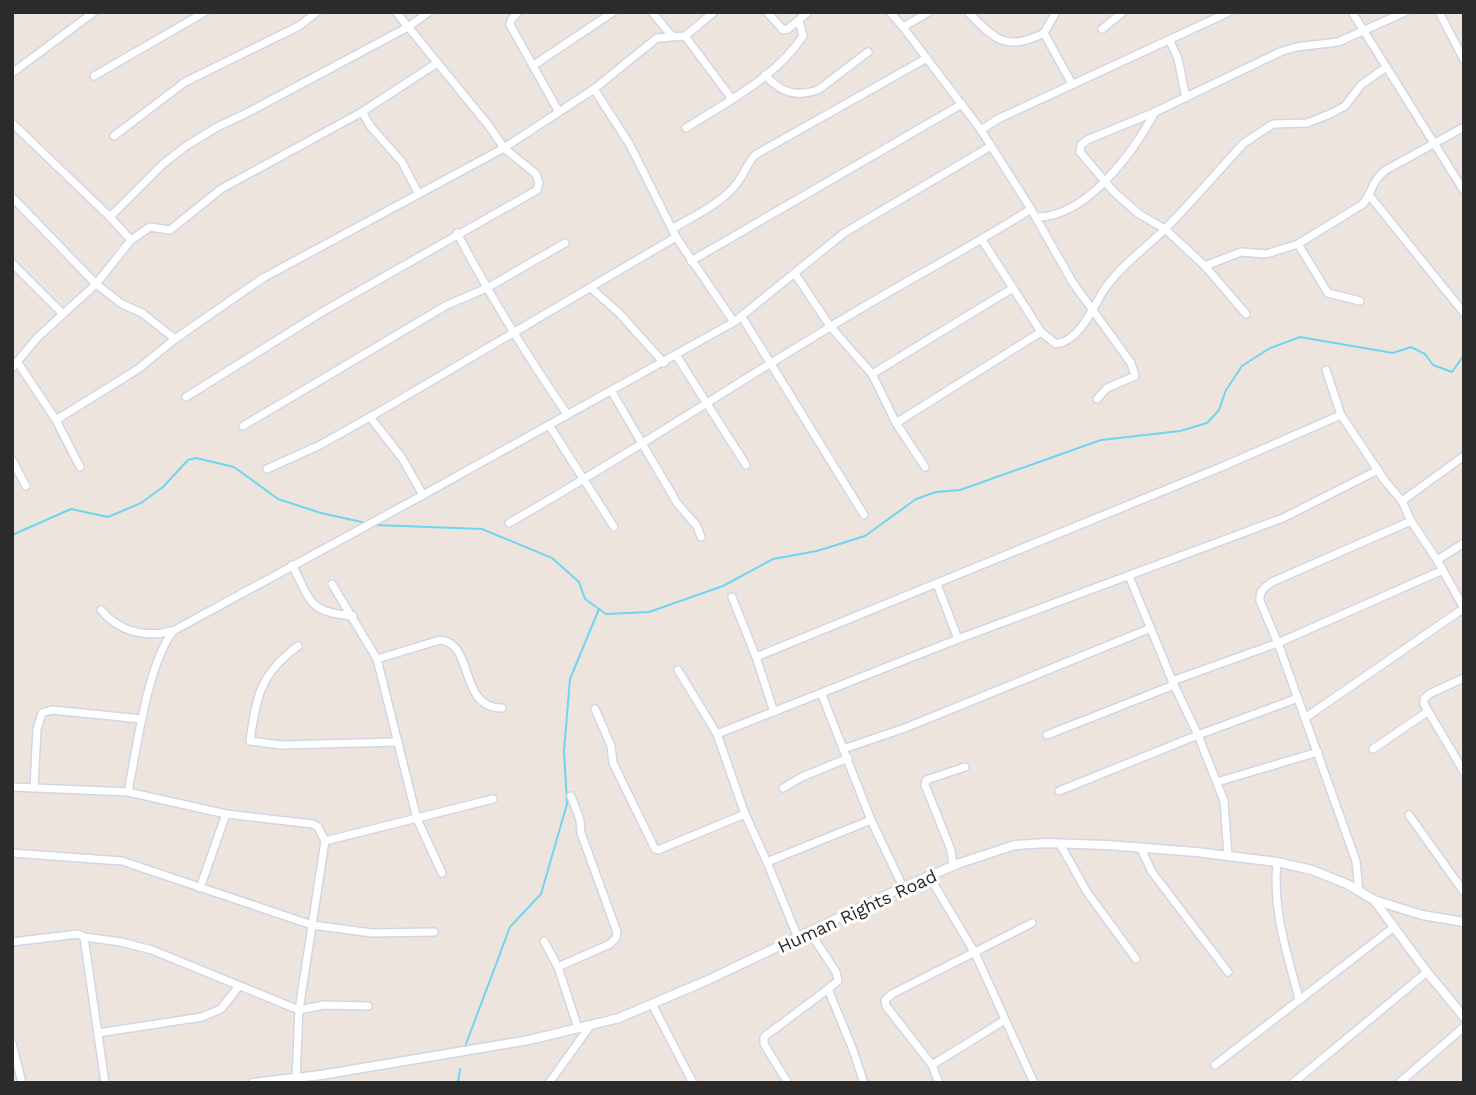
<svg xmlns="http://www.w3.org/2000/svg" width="1476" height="1095" font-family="'Work Sans',sans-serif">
	<rect width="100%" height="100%" fill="#ede5dd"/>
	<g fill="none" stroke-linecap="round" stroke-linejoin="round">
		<g stroke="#6ed6f0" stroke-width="2">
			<path d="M375 525 482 529 552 558 579 582 585 599 606 614 649 612 723 586 773 559 817 551 865 536 916 499 936 492 960 490 1101 440 1180 431 1207 423 1219 410 1226 390 1242 366 1270 348 1300 337 1393 353 1411 347 1425 354 1433 365 1452 372 1464 355"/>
			<path d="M12 535 71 509 108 517 141 503 163 487 188 460 196 458 234 467 278 499 321 513 366 523"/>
			<path d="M466 1044 510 927 541 894 567 804 564 751 570 679 599 609"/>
			<path d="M458 1083 460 1069"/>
		</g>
		<defs>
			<g id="minor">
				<path d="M518 12 511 20 510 25 559 112"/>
				<path d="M652 12 671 35"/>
				<path d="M767 12 783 30 788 29 808 12"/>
				<path d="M890 12 903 27 981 130 1031 209 1073 283 1131 363 1135 376 1107 388 1097 399"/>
				<path d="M968 12C995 40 1007 52 1044 33"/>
				<path d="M1056 12 1044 33 1072 84"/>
				<path d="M1352 12 1464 191"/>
				<path d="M1439 12 1464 60"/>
				<path d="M903 27 929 12"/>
				<path d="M1102 29 1123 12"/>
				<path d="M685 36 732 99"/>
				<path d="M1170 41 1178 59 1186 98"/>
				<path d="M534 65 613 12"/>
				<path d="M12 73 94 12"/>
				<path d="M765 75C781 93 796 97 818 90L868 52"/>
				<path d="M94 76 205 12"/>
				<path d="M594 89 630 145 676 237 734 322"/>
				<path d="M362 112 371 127 402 162 418 193"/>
				<path d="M12 123 110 217 131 240"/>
				<path d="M686 128C727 102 776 77 803 36L799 21"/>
				<path d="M981 130 998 119 1229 12"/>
				<path d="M114 136 185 82 299 26 317 12"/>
				<path d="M1369 195 1464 313"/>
				<path d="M12 197 96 284 122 304 142 313 175 339"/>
				<path d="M110 217 163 164 186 146 217 127 247 113 408 27 429 12"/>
				<path d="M1036 217C1086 218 1133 153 1155 112"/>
				<path d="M672 229C692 217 718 205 733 188 743 178 746 165 755 155L927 58"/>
				<path d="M457 233C490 296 527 356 567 414"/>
				<path d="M1298 244 1328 293 1360 301"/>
				<path d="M691 261 962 104"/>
				<path d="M12 263 63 314"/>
				<path d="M1205 266 1241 252 1266 254 1298 244 1363 204C1373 191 1372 180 1386 170L1464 127"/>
				<path d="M795 274 830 326 872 374 896 423 925 467"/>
				<path d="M591 288 620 314 664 363"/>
				<path d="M1246 314 1205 266 1165 229 1139 214 1114 192 1080 152 1081 145 1087 140 1155 112 1280 52 1296 47 1338 42 1405 12"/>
				<path d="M742 317 864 515"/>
				<path d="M1041 332 1056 344C1079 341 1092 310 1102 293 1117 269 1143 250 1163 231 1191 203 1217 172 1244 143L1273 124 1307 123 1330 114 1345 106 1361 85 1385 68"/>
				<path d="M676 355 746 465"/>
				<path d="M18 363 56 420 80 467"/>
				<path d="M12 368 37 338 96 284 131 240 150 227 170 230 221 189 362 112 437 63"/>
				<path d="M1326 370 1341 415 1385 481 1402 501 1411 521 1437 560 1464 608"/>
				<path d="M872 374 1013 288 982 240"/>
				<path d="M612 392 677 503 697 526 701 537"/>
				<path d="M186 397 322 312 537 190 539 183 536 174 504 148 489 126 396 12"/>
				<path d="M370 417 402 458 423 495"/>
				<path d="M56 420 138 369 175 339 263 278 504 148 594 89 657 38 685 36 714 12"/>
				<path d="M896 423 1041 332 1013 288"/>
				<path d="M549 425 614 527"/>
				<path d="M243 426 447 305 487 288 565 243"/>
				<path d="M12 460 26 486"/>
				<path d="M267 469 320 445 377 413 676 237"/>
				<path d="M1402 501 1464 456"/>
				<path d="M509 523C618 461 722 392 830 327 896 286 965 251 1031 209"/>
				<path d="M1437 560 1464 543"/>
				<path d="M292 565C312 602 307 612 353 616"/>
				<path d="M1129 576 1174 685 1198 735 1224 801 1228 856"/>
				<path d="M332 584 377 659 417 819 442 873"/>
				<path d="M937 584 958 639"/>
				<path d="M732 597 756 657 774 712"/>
				<path d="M101 610C119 632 146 638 172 631"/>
				<path d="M298 646C261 673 256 696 250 741L281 745 398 742"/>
				<path d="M756 657 1219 468 1341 415"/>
				<path d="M377 659 440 640C475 643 458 708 502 708"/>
				<path d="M678 670 717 734 745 814 767 862 798 938"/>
				<path d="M1464 678 1429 694 1424 699V704L1464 772"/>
				<path d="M1172 681 1278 643 1443 570"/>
				<path d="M822 695 871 820 903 887"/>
				<path d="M595 709 611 746 613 763 655 849 658 850 745 814"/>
				<path d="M1305 718 1464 608"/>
				<path d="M717 734 958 639 1283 518 1378 470"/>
				<path d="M1047 735 1174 685"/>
				<path d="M843 749 905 728 1151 628"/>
				<path d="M1373 749 1427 712"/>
				<path d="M1217 782 1318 752"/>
				<path d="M12 787 128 792 226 814 313 824 318 827 325 841 299 1010 296 1077"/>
				<path d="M34 788 37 729 42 713 52 710 142 719"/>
				<path d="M783 788 802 777 848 758"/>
				<path d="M1059 791 1198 735 1298 698"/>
				<path d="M128 792C137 747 147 666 173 631L423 495 734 322 844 233 991 146"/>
				<path d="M1409 815 1464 892"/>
				<path d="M325 841 493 799"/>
				<path d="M1060 844 1087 892 1136 959"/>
				<path d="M1141 849 1152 872 1228 972"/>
				<path d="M12 853 122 861 312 925 372 933 434 932"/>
				<path d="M767 862 871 820"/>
				<path d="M1277 862C1272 909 1287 953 1299 999"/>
				<path d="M953 866 951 850 925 785 926 780 965 767"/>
				<path d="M929 876 975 953 1034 1083"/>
				<path d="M200 888 226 814"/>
				<path d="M1359 891 1356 861 1278 643 1260 601C1259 591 1264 588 1272 582L1411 521"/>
				<path d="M810 932 836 972 838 981 828 989 853 1050 864 1083"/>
				<path d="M84 937 105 1083"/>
				<path d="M544 941 558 967 578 1028"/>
				<path d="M12 942 78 934 84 937 121 942 152 950 299 1010 324 1005 368 1006"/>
				<path d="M558 967 610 944 616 938 617 932 581 833 580 820 571 796"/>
				<path d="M652 1004 693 1083"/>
				<path d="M98 1033 202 1017 221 1009 239 986"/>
				<path d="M12 1043 22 1083"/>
				<path d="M932 1065 1005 1020"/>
				<path d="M1215 1065 1394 927"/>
				<path d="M549 1083 590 1026"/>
				<path d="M788 1083 764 1044V1037L828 989"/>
				<path d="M939 1083 932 1065 886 1006 885 1000 892 994 1032 923"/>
				<path d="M1293 1083 1427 972"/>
				<path d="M1399 1083 1464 1027"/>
			</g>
			<g id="tertiary">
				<path d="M1374 900 1427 972 1464 1017"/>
				<path d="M253 1083 321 1075 529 1040 619 1018 708 980 903 887 960 863 1015 845 1046 843 1107 845 1196 852 1277 862 1312 870 1347 884 1374 900 1422 915 1464 922"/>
			</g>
		</defs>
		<use href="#minor" stroke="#d2d6e4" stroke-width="10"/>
		<use href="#tertiary" stroke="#d2d6e4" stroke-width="11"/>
		<use href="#minor" stroke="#fff" stroke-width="7"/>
		<use href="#tertiary" stroke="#fff" stroke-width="8"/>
	</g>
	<g text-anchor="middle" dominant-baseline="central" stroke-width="6" stroke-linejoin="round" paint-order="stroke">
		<g font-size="18" fill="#2b2b2b" stroke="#fff">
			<text transform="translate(857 911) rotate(-25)">Human Rights Road</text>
		</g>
	</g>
	<rect width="1476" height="1095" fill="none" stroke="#2b2b2b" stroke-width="28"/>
</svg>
